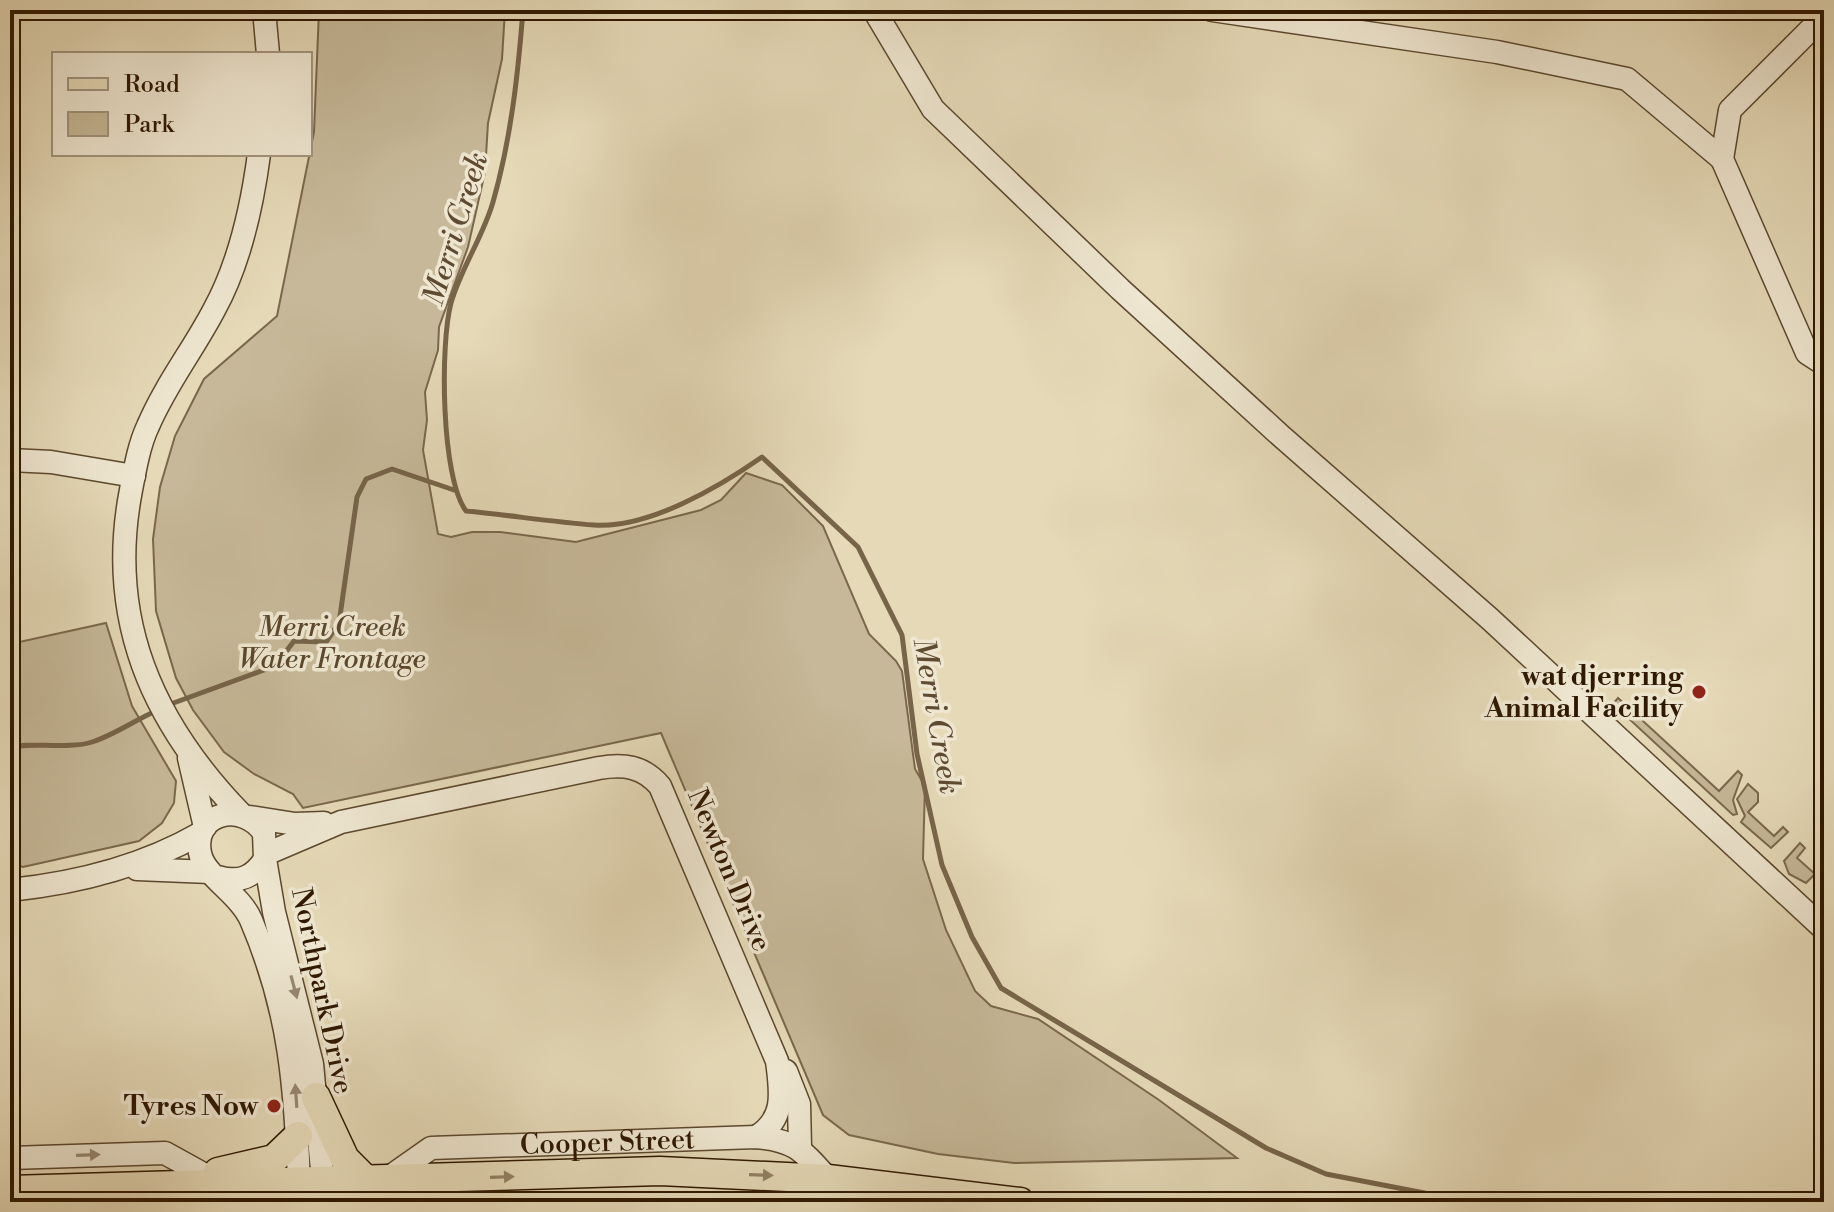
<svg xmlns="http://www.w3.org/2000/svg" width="1834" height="1212" font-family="'Libre Bodoni',serif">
	<rect width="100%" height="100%" fill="#e5d9b7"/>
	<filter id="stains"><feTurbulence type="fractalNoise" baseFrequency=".0025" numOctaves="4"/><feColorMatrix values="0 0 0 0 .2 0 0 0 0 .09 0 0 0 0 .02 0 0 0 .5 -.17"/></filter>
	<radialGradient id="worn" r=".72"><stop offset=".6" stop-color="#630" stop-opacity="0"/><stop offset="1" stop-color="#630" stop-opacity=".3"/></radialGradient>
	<g fill="#c6b898" stroke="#7a684c" stroke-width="2">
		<path d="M319 10H505L502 59 488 123 485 172 468 247 439 327 438 350 425 392 427 420 423 450 438 534 451 537 472 532H500L576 542 701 510 721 500 746 473 782 485 823 526 869 634 896 661 902 671 915 769 925 786 923 859 946 930 975 991 991 1006 1038 1019 1159 1100 1237 1158 1014 1163 938 1154 849 1135 823 1115 661 733 303 808 293 794 254 774 224 752 193 710 176 678 156 611 153 539 160 487 175 436 204 379 277 316 314 132Z"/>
		<path d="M106 623 132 706 176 781 174 803 162 823 139 841 23 867 10 862V644Z"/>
		<path d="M1618 698 1719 791 1738 771 1742 775 1733 800 1737 814 1733 815 1613 704Z"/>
		<path d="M1748 784 1758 793V802L1748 812 1774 836 1783 827 1788 832 1771 848 1741 822 1745 816 1737 799Z"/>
		<path d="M1800 843 1805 848 1797 858 1815 874 1806 883 1789 874 1784 861Z"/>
	</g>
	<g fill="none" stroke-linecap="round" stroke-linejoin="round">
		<g stroke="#776449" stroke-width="5">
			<path d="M523 10C518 74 511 139 493 202 483 237 461 268 451 303 440 344 441 478 466 511 509 515 552 522 594 525 648 529 719 487 762 457L858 547 902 635 917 754 942 865 972 937 1001 988 1266 1148 1326 1174 1471 1202"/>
			<path d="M168 705 275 666 294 641 326 642 339 623 357 497 366 479 392 469 454 490"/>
			<path d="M10 748C24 741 68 750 92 742 114 735 135 720 156 711"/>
		</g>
		<defs>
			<g id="minor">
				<path d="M264 10 268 54"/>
				<path d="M874 10 933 109 1120 289 1281 436 1490 619 1824 929"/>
				<path d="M1212 10 1497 52 1627 79 1722 159"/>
				<path d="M1824 16 1730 110 1722 159 1807 353 1824 364"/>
				<path d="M10 460 51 462 134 476"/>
				<path d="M189 758 205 827"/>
				<path d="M241 814C152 722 106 619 131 490 135 469 139 445 148 426 166 384 193 350 214 310 240 263 252 207 259 154"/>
				<path d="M250 817 295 824 324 823"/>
				<path d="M266 854 341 822 599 768C624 764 643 766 660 786L777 1061C781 1092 786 1119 756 1137"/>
				<path d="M265 859 274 912 312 1064 325 1202"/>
				<path d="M137 869 210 872"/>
				<path d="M218 877C239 883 253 878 265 859L264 833C243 801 192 812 200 853 204 876 240 894 251 920 294 1020 295 1097 300 1202"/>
				<path d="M10 890C78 883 142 867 201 833"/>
				<path d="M786 1071 799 1104 800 1147"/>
				<path d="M10 1158 165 1153 203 1174"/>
				<path id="s1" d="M384 1181 431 1148 756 1137C795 1140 803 1151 828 1179"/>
			</g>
			<g id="major">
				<path d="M316 1097 345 1159 368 1182"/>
				<path d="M218 1172 274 1159 298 1136"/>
				<path d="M10 1190 660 1171 828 1179 1020 1202"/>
			</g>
		</defs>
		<use href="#minor" stroke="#5c482e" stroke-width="25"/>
		<use href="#major" stroke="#2f1801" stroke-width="31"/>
		<use href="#minor" stroke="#eee6d0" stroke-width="22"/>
		<use href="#major" stroke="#e5d9b7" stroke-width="28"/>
	</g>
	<defs><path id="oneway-solid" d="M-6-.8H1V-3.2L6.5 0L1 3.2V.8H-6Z" transform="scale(2)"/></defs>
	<g fill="#988973">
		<use href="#oneway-solid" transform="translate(294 987) rotate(75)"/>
		<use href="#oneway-solid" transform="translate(296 1096) rotate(-94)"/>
		<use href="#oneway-solid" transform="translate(88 1155) rotate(-2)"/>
	</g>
	<g fill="#938265">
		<use href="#oneway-solid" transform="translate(761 1175) rotate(2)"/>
		<use href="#oneway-solid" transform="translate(502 1177) rotate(-2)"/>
	</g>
	<g fill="#8f2418" stroke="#eee6d0" stroke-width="3">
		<circle cx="1699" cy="692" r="8"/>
		<circle cx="274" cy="1106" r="8"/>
	</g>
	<g text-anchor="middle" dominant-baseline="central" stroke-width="7" stroke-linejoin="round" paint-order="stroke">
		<g font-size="28" font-style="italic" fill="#5c482e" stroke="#eee6d0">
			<text x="332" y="627">Merri Creek<tspan x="332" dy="32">Water Frontage</tspan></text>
		</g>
		<g font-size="28" font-weight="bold" fill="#2f1801" stroke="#eee6d0" text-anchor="end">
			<text x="1683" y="676">wat djerring<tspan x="1683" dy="32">Animal Facility</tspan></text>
			<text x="258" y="1106">Tyres Now</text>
		</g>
		<g font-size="28" fill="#2f1801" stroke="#eee6d0">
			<text transform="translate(729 870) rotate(67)">Newton Drive</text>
			<text transform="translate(322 991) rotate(78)">Northpark Drive</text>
			<text stroke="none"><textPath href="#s1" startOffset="234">Cooper Street</textPath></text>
		</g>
		<g font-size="30" font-style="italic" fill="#5f4b31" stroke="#eee6d0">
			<text transform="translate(456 229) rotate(-73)">Merri Creek</text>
			<text transform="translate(936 716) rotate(80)">Merri Creek</text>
		</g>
	</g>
	<rect width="1834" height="1212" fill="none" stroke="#e5d9b7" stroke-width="40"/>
	<rect x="12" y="12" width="1810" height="1188" fill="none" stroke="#2f1801" stroke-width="4"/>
	<rect x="20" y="20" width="1794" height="1172" fill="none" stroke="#2f1801" stroke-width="2"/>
	<rect x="52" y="52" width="260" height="104" fill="#eee6d0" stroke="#a2947d" stroke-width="2"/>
	<rect x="68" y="78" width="40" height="12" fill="#e5d9b7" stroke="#a2947d" stroke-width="2"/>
	<text x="124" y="92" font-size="24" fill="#2f1801">Road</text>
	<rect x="68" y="112" width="40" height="24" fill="#c6b898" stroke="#a2947d" stroke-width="2"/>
	<text x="124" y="132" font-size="24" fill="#2f1801">Park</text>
	<rect width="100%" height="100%" filter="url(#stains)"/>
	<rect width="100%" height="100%" fill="url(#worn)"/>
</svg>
